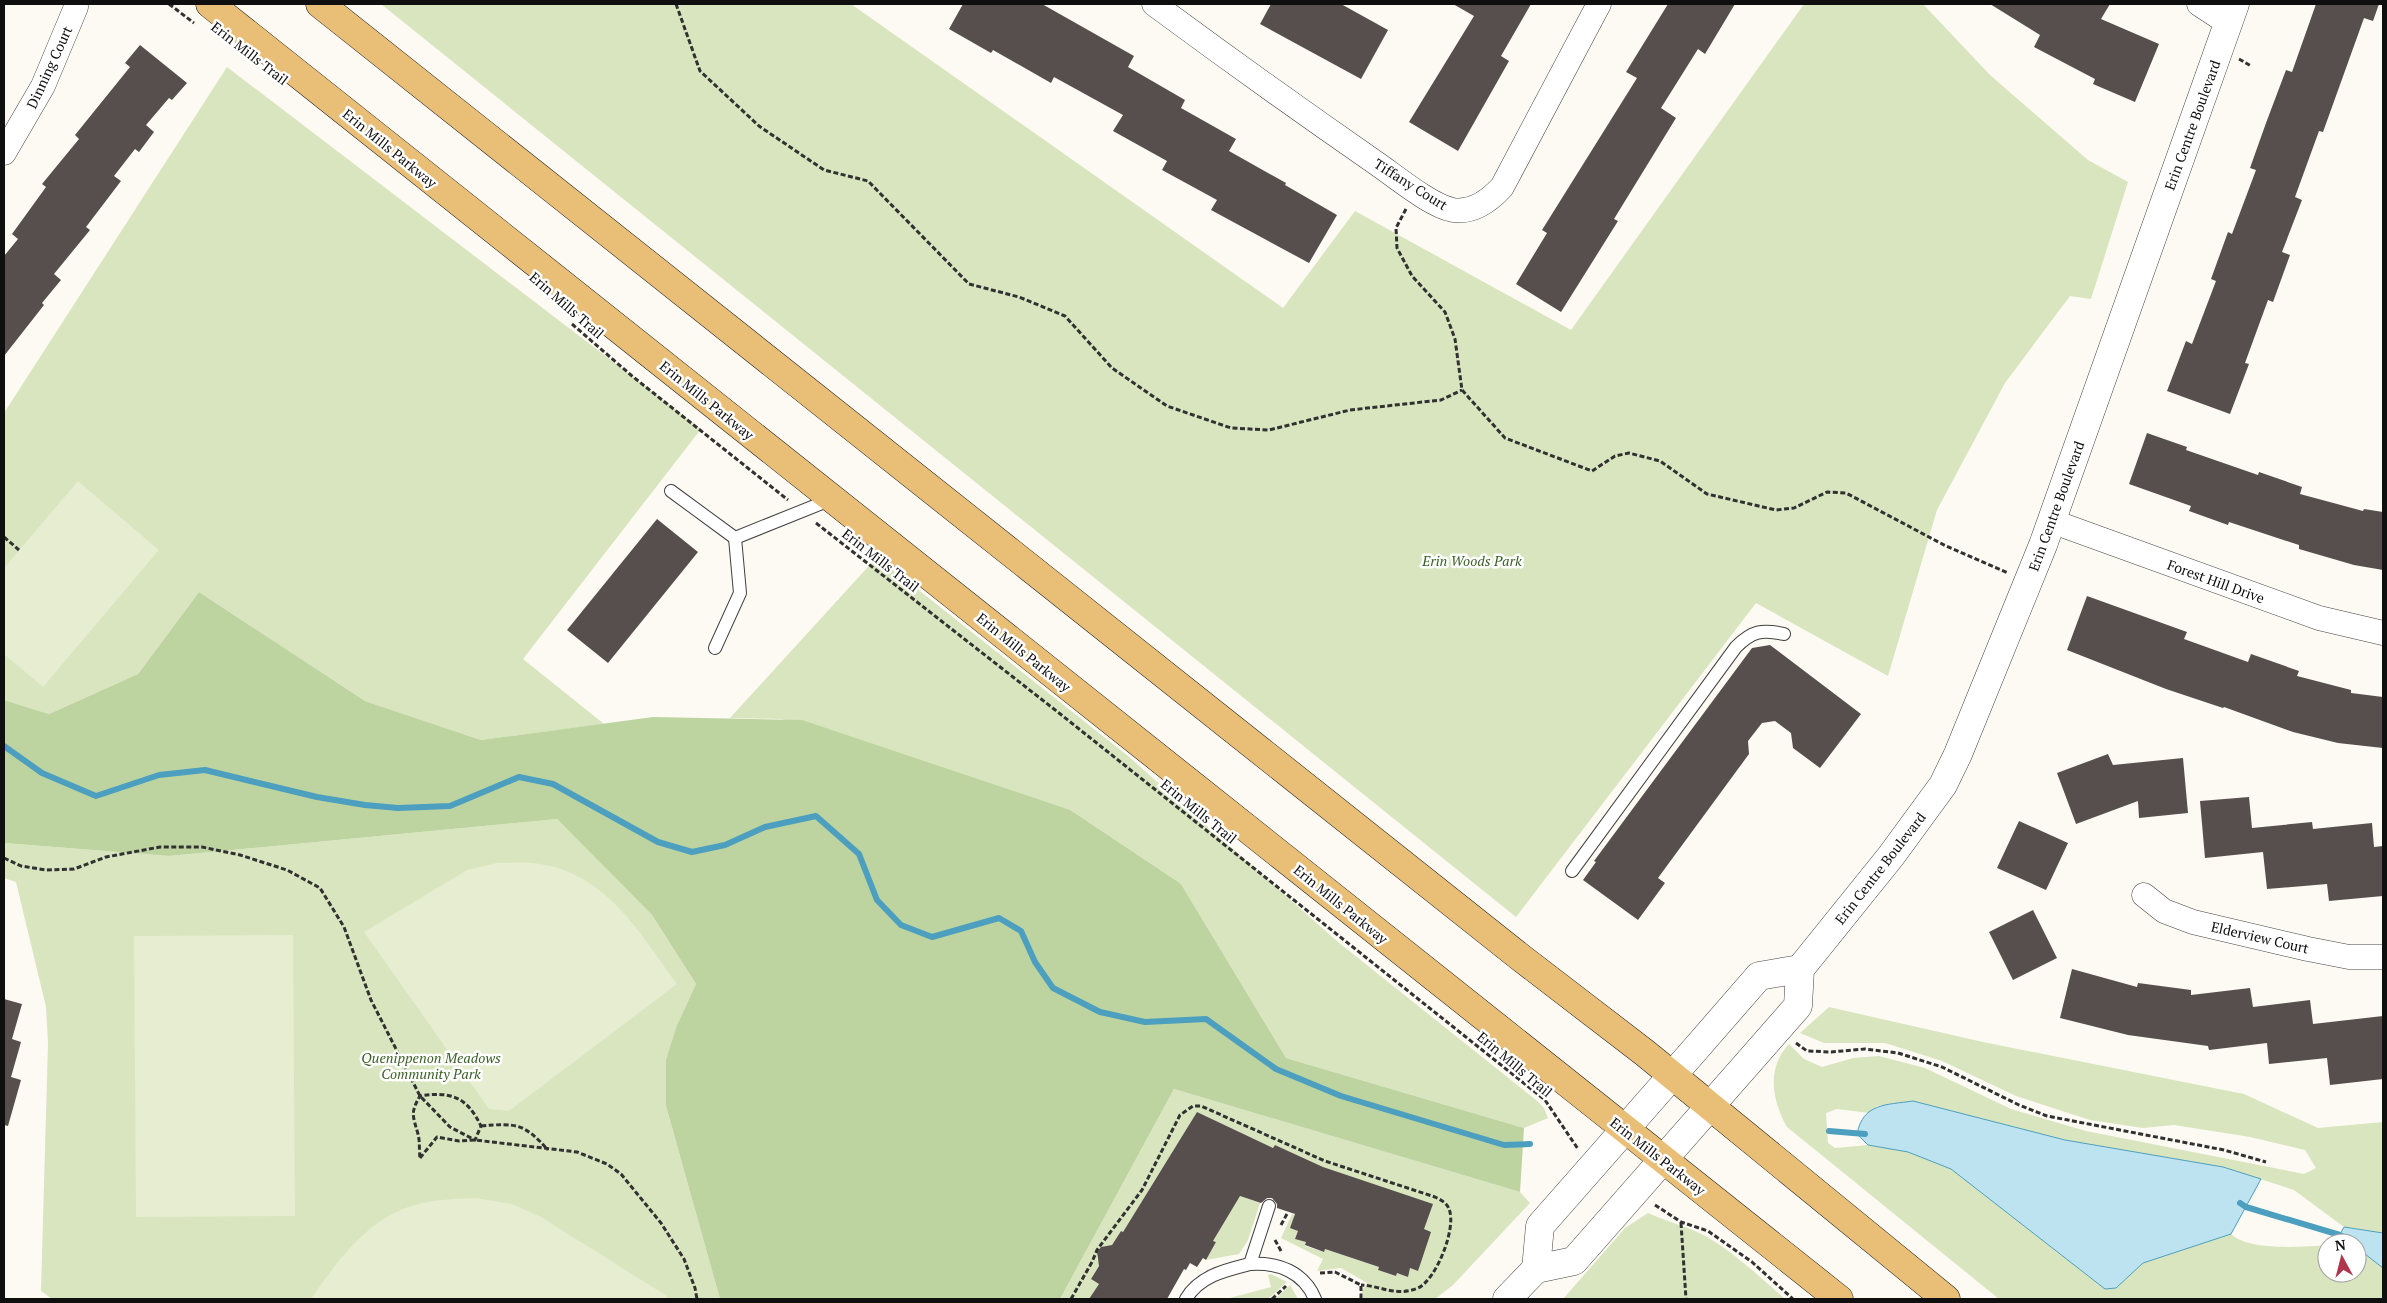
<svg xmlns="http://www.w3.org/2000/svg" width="2387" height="1303" font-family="'PT Serif',serif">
	<rect width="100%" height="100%" fill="#fdfaf3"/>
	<g fill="#d8e5bf">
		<path d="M381 4H851L1283 308 1355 211 1571 330 1804 4H1923L1990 75 2088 160 2128 182 2091 299 2070 296 2005 383 1937 510 1888 676 1756 603 1516 917Z"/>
		<path d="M227 67 701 429 523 659 604 724 481 740 365 701 199 592 138 674 49 714 4 700V413Z"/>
		<path d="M877 557 1128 756 1338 942 1536 1100 1544 1108 1548 1118 1524 1128 1286 1058 1181 884 782 719 730 718Z"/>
		<path d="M557 819 652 915 696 984 677 1025 666 1106 720 1299H52L41 1291 48 1043 46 1007 16 882 4 878V843L169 856Z"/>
		<path d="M1829 1007 1983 1042 2244 1094 2318 1128 2383 1122V1233L2344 1227 2294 1190 2223 1167 2065 1140 1913 1101 1877 1106 1869 1113 1837 1109 1826 1113 1828 1143 1835 1148 1868 1145 1908 1152 1951 1169 2105 1289 2116 1288 2143 1263 2231 1234C2248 1251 2303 1247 2327 1245V1273H2357V1252L2365 1254 2383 1268V1299H1999L1787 1127C1772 1100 1766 1069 1789 1044L1804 1059 1822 1067 1853 1058 1879 1056 1925 1068 2011 1109 2086 1131 2304 1174 2316 1168 2305 1150 2250 1137 2174 1125 2143 1128 2090 1120 2016 1096 1942 1061 1885 1043H1824L1800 1033Z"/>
		<path d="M1174 1089 1520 1192 1530 1203 1453 1285 1435 1299H1363L1362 1291 1367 1283 1341 1268 1317 1271 1323 1259 1281 1238 1292 1214 1295 1215 1291 1228 1298 1231 1296 1239 1306 1242 1305 1246 1323 1252 1325 1249 1379 1267 1378 1270 1396 1276 1397 1273 1407 1276 1410 1268 1418 1271 1424 1229 1323 1167 1275 1145 1273 1148 1197 1112 1123 1232 1121 1231 1111 1246H1105L1097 1252V1259L1100 1264 1091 1279 1099 1284 1089 1299H1060Z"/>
		<path d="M1240 1196 1260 1203 1248 1240 1239 1254 1206 1260 1216 1242 1213 1241Z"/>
		<path d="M1648 1213C1667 1222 1693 1228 1709 1238 1737 1255 1761 1278 1785 1299H1563L1625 1228Z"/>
		<path d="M1271 1274 1287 1282 1268 1299H1226L1271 1287 1268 1275Z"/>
		<path d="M1290 1285 1298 1299H1275Z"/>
	</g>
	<path fill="#bed4a0" d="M199 592 365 701 481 740 653 717 802 720 1070 810 1181 884 1286 1058 1524 1128 1520 1192 1174 1089 1060 1299H720L666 1106V1060L677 1025 696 984 652 915 557 819 169 856 4 843V700L49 714 138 674Z"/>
	<g fill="#e7edd0">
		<path d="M78 481 159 550 43 687 4 654V568Z"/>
		<path d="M497 863C508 863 521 862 532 863 605 870 638 931 677 984L509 1111 489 1109 364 932 467 870Z"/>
		<path d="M293 935 295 1216 136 1217 134 936Z"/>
		<path d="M476 1198 512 1204 541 1217 667 1296 665 1299H311C337 1261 368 1218 415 1205 435 1199 456 1199 476 1198Z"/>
	</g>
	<g fill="#bde3f0" stroke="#4c9fbe">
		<path d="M1913 1101 2065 1140 2223 1167 2261 1179 2231 1234 2143 1263 2116 1288 2105 1289 1951 1169 1908 1152 1868 1145 1857 1134C1863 1103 1886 1105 1913 1101Z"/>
		<path d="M2344 1227 2383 1233V1268L2365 1254 2357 1252V1243H2335Z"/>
	</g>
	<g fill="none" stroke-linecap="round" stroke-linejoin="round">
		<g stroke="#4c9fbe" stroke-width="6">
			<path d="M4 746 42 773 96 796 159 775 205 770 317 797 365 805 398 808 450 806 519 777 553 784 658 842 692 852 725 845 765 827 816 816 859 854 877 900 901 925 932 937 999 918 1021 931 1035 962 1053 988 1100 1012 1145 1022 1206 1019 1276 1069 1341 1096 1504 1145 1530 1144"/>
			<path d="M1829 1131 1865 1134"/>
			<path d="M2240 1203 2246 1207 2340 1235 2354 1243"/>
		</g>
	</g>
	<g fill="#574f4d">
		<path d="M963 4H1042L1134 56 1128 67 1185 100 1181 108 1236 139 1229 151 1286 183 1285 185 1337 215 1309 263 1211 210 1217 200 1162 170 1167 161 1113 131 1123 115 1054 77 1051 83 993 50 991 53 949 29Z"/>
		<path d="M1271 4H1341L1388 30 1361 79 1260 24Z"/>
		<path d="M1453 4H1531L1501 56 1509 61 1458 151 1409 122 1474 16Z"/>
		<path d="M1668 4H1735L1705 54 1698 49 1661 108 1676 118 1614 219 1618 221 1561 312 1516 284 1547 233 1542 230 1637 78 1626 72Z"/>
		<path d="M1990 4H2110L2101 19 2159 44 2135 102 2093 84 2095 79 2034 47 2040 35Z"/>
		<path d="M2316 4H2379L2373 21 2364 18 2323 132 2319 131 2295 197 2302 200 2282 252 2290 255 2273 302 2268 300 2245 363 2249 364 2230 414 2167 391 2186 341 2192 344 2216 281 2211 279 2228 232 2232 234 2256 170 2250 168 2266 123 2286 70 2292 72Z"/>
		<path d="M140 45 187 83 172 100 169 98 146 125 154 132 139 152 135 149 114 176 121 181 86 227 90 230 54 274 61 280 42 303 44 305 4 356V256L18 239 12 234 46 187 42 184 79 139 75 135 130 67 125 63Z"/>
		<path d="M2147 433 2187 447 2186 450 2258 475 2259 472 2302 487 2300 494 2363 511 2364 509 2383 512V570L2354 565 2299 549V545L2229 522 2228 525 2189 511 2191 506 2129 484Z"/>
		<path d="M657 519 698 552 608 663 567 630Z"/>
		<path d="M2087 596 2187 632 2184 639 2248 662 2251 654 2299 671 2297 676 2351 690V693L2383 697V748L2338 743 2293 732 2224 707 2223 708 2166 689 2067 650Z"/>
		<path d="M1770 645 1861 714 1820 768 1793 748 1791 733 1775 721 1762 723 1748 741 1749 754 1658 878 1665 883 1638 920 1583 880 1596 862 1594 861 1752 648Z"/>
		<path d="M2108 754 2113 765 2183 758 2188 813 2139 818 2138 801 2076 824 2057 773Z"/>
		<path d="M2249 797 2252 828 2312 822 2313 829 2372 823 2374 847 2383 846V896L2329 901 2327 884 2267 889 2263 852 2205 858 2200 801Z"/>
		<path d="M2019 821 2068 843 2046 890 1997 868Z"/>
		<path d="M2033 910 2057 958 2013 980 1989 932Z"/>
		<path d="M2072 969 2137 987 2138 983 2191 990V995L2250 988 2253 1007 2310 1000 2313 1024 2383 1016V1079L2330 1085 2327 1058 2269 1064 2267 1043 2209 1050 2208 1046 2128 1035 2060 1018Z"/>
		<path d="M4 999 22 1004 12 1039 21 1042 11 1077 21 1080 8 1126 4 1125Z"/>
		<path d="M1197 1112 1273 1148 1275 1145 1323 1167 1433 1204 1424 1229 1431 1232 1418 1271 1410 1268 1408 1277 1397 1273 1396 1276 1378 1270 1379 1267 1325 1249 1324 1252 1305 1245 1306 1242 1295 1239 1298 1231 1290 1228 1295 1214 1277 1208V1204L1272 1198H1267L1261 1203 1240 1196 1213 1241 1216 1242 1206 1260 1203 1258 1197 1267 1190 1263 1186 1270 1184 1269 1167 1299H1089L1099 1284 1091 1279 1099 1266 1097 1252 1101 1247 1112 1245 1121 1231 1123 1232Z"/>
	</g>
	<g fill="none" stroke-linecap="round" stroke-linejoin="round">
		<defs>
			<g id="service">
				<path d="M671 491 735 538 832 499"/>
				<path d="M715 648 740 593 735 538"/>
				<path d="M1572 871 1736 647C1752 631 1762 629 1784 634"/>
				<path d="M1250 1264C1278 1262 1304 1272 1315 1299"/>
				<path d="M1186 1299C1199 1276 1226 1270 1250 1264L1269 1206"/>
			</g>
			<g id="minor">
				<path d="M1154 4C1227 58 1301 111 1376 163 1395 176 1431 206 1453 210 1473 213 1490 200 1502 187L1599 4"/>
				<path d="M2199 4 2228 23"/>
				<path d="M4 153 43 86 76 7"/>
				<path d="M2051 521 2319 618 2383 633"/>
				<path d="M2144 895 2164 911 2193 922 2308 949 2349 957H2383"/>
			</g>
			<g id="tertiary">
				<path d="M1536 1269 1540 1226 1699 1045 1759 976 1800 969"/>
				<path d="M1507 1299 1536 1269 1574 1261 1798 1006 1800 969 1891 856 1943 785 1958 754 2043 545 2235 4"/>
			</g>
			<g id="primary">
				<path d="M210 4 1839 1299"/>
				<path d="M320 4 1520 957 1645 1053 1946 1299"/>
			</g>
		</defs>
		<use href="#service" stroke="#424242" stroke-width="14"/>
		<use href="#minor" stroke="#424242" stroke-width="25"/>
		<use href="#tertiary" stroke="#424242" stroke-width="29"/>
		<use href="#primary" stroke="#202020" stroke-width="29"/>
		<g stroke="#313131" stroke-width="3" stroke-dasharray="5 2.5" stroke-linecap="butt">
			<path d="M169 4 194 23"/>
			<path d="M676 4 700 71 759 126 824 170 868 181 969 284 1019 297 1065 316 1112 368 1167 406 1231 428 1269 430 1350 410 1441 400 1462 390"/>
			<path d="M2239 59 2251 66"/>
			<path d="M1406 209 1396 228 1397 248 1412 276 1445 312 1455 339 1462 390 1505 438 1592 471 1615 456 1629 453 1660 461 1707 494 1776 510 1794 508 1827 492 1846 493 1946 546 2008 573"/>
			<path d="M572 324 632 376 788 500"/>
			<path d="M816 523 1059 713 1545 1100 1578 1149"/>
			<path d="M4 537 19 550"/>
			<path d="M4 858 21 866 46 870 74 869 106 857 160 847H202L240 855 287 870 320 888 344 927 371 1000 420 1096 450 1127 475 1140 481 1126C467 1097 451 1091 420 1096 410 1113 413 1116 418 1134 420 1141 419 1151 420 1158"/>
			<path d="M1796 1043 1807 1051 1831 1052 1865 1049 1898 1053 1942 1067 2019 1105 2047 1116 2224 1150 2266 1162"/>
			<path d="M481 1126C516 1123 524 1123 548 1150"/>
			<path d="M420 1158 437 1137 459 1141 475 1140 577 1152 607 1164 621 1174 661 1223 684 1259 695 1288 697 1299"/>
			<path d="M1655 1205 1681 1222 1708 1231 1752 1262 1793 1299"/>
			<path d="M1681 1223 1686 1299"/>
			<path d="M1281 1225 1288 1212"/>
			<path d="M1275 1240 1281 1251"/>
			<path d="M1320 1273 1335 1272 1361 1285V1299"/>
			<path d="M1071 1299 1092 1262 1097 1250 1142 1190 1180 1115 1193 1106H1201L1325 1161 1435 1197C1441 1200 1447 1203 1449 1209 1457 1228 1436 1280 1418 1288 1397 1297 1381 1286 1361 1285"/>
			<path d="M1272 1299 1286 1286"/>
		</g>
		<use href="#service" stroke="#fff" stroke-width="12"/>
		<use href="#minor" stroke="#fff" stroke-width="24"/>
		<use href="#tertiary" stroke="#fff" stroke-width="28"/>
		<use href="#primary" stroke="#e9bf77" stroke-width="28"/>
	</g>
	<g text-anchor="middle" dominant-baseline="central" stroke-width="5" stroke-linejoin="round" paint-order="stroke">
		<g font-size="14" fill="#0f0f0f" stroke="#fff">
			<text transform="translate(250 53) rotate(38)">Erin Mills Trail</text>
			<text transform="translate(49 67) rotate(-65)">Dinning Court</text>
			<text transform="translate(2192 125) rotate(-70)">Erin Centre Boulevard</text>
			<text transform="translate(390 148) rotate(39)">Erin Mills Parkway</text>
			<text transform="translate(1411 184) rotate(32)">Tiffany Court</text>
			<text transform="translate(567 305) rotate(41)">Erin Mills Trail</text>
			<text transform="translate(707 400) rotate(39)">Erin Mills Parkway</text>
			<text transform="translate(2056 506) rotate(-70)">Erin Centre Boulevard</text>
			<text transform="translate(881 560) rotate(38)">Erin Mills Trail</text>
			<text transform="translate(2216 581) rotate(20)">Forest Hill Drive</text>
			<text transform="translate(1024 652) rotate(39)">Erin Mills Parkway</text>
			<text transform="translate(1199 811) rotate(39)">Erin Mills Trail</text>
			<text transform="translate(1880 868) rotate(-52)">Erin Centre Boulevard</text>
			<text transform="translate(1341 904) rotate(39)">Erin Mills Parkway</text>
			<text transform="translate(2260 937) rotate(13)">Elderview Court</text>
			<text transform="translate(1515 1064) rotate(40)">Erin Mills Trail</text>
			<text transform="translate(1658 1156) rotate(38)">Erin Mills Parkway</text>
		</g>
		<g font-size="14" font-style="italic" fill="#3a6026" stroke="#fff">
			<text x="1472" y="560">Erin Woods Park</text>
			<text x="431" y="1057">Quenippenon Meadows<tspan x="431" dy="16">Community Park</tspan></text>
		</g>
	</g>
	<rect width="2387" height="1303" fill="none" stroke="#0f0f0f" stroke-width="10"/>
	<g transform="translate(2342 1258) rotate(353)"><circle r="24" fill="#ffffff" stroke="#9f9f9f"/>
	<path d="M0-4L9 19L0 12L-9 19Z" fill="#b0364c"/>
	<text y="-8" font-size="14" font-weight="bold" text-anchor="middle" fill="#0f0f0f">N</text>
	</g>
</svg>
